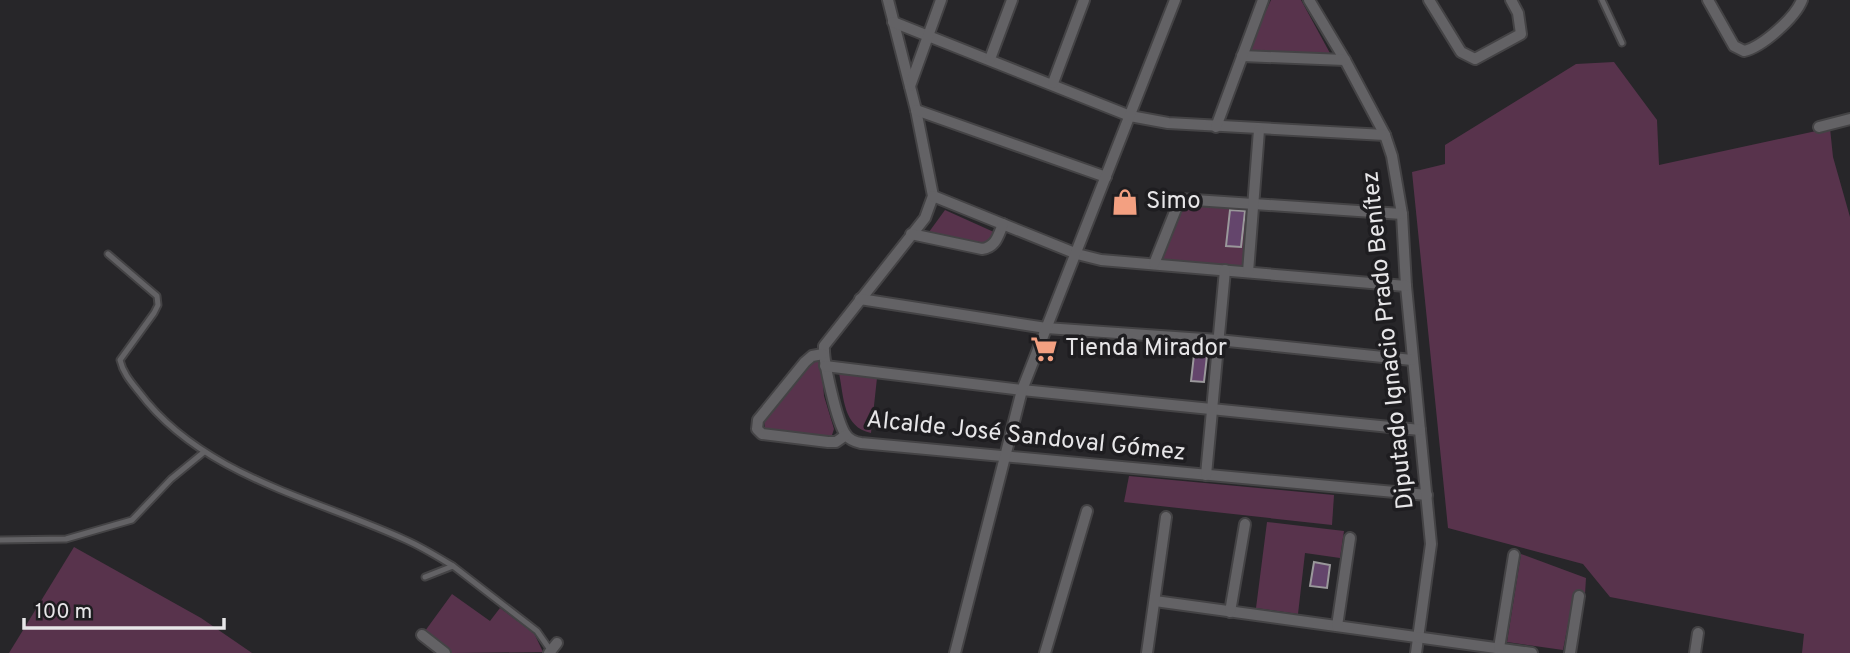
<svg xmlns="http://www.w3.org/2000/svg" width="1850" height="653" font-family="Overpass,sans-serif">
	<rect width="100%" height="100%" fill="#272629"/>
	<g fill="#58334c">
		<path d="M1271 0H1301L1331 55 1247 52Z"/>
		<path d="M1614 62 1657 120 1659 165 1830 128 1833 157 1850 217V653H1802L1804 634 1610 597 1583 564 1448 528 1412 172 1445 164V145L1576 64Z"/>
		<path d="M1181 200 1252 204 1247 271 1155 263Z"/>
		<path d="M945 210 996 233 984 243 929 232Z"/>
		<path d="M821 357 824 396 834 429 832 435 827 438 765 428 764 420 813 359Z"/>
		<path d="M839 373 877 378 871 433C843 427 844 398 839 373Z"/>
		<path d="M1129 476 1334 495 1332 525 1124 502Z"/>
		<path d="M1267 522 1344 531 1340 558 1305 553 1298 614 1256 608Z"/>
		<path d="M74 547 201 618 252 653H9Z"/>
		<path d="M1521 554 1586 578 1585 594H1574L1563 650 1507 642Z"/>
		<path d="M452 594 490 621 500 608 534 633 543 652 452 653 425 631Z"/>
	</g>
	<g fill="#64456c" stroke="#9a989b" stroke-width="2">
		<path d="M1230 210 1245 211 1241 247 1226 246Z"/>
		<path d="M1195 346 1208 347 1204 382 1191 381Z"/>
		<path d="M1314 562 1330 565 1327 588 1310 586Z"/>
	</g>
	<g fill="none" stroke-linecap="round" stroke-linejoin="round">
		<defs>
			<g id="lane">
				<path d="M1602 0 1622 43"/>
				<path d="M108 254 157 296 158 305 154 313 120 360C123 373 131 382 139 392 203 477 315 498 406 540 422 547 438 557 453 566"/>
				<path d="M0 540 66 539 132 520 171 479 204 452"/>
				<path d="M425 577 453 566 537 631 551 651"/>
			</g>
			<g id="street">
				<path d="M888 0 916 110 933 196 925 218 824 346C823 361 837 423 846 435 850 440 855 442 861 443L1427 495"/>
				<path d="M1309 0 1345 60 1385 135 1392 156 1402 214 1406 286 1431 544 1416 653"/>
				<path d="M1429 0 1461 52 1475 59 1521 34 1518 13 1511 0"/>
				<path d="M1708 0 1734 46 1744 51C1762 47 1795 18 1802 0"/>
				<path d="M893 22 1130 116 1168 123 1385 135"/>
				<path d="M1242 56 1345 60"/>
				<path d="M990 59 1012 0"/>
				<path d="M1053 83 1084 0"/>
				<path d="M910 86 941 0"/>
				<path d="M916 110 1106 177"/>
				<path d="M1216 127 1263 0"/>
				<path d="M1819 127 1850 119"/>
				<path d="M933 196 1077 254 1101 260 1406 286"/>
				<path d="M911 234 982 249C996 247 998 236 1003 224"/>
				<path d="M1154 264 1180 199 1402 214"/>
				<path d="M1248 272 1259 130"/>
				<path d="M860 299 1046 328 1218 340 1412 360"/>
				<path d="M823 354 812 356 805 362 758 420 757 429 762 434 828 442H836L846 435"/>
				<path d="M825 366 1022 390 1420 430"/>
				<path d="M1206 475 1225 270"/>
				<path d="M1155 601 1532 653"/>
				<path d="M1230 612 1245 524"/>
				<path d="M1337 626 1350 538"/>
				<path d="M422 635 445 653"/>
				<path d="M1499 648 1514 555"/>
				<path d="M549 653 557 643"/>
				<path d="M955 653 1022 390 1175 0"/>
				<path d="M1045 653 1087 511"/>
				<path d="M1147 653 1166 517"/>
				<path d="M1570 653 1579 596"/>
				<path d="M1695 653 1698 633"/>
			</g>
		</defs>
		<use href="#lane" stroke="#444345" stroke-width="9"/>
		<use href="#street" stroke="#444345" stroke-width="14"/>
		<use href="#lane" stroke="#636265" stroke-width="5"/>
		<use href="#street" stroke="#636265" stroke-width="10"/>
	</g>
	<defs>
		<symbol id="shop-bare" viewBox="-9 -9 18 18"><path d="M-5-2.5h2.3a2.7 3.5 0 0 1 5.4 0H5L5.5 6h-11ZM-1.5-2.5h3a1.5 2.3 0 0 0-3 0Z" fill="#f3a081" stroke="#1e1d20" stroke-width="2.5" paint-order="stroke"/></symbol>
		<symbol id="supermarket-bare" viewBox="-9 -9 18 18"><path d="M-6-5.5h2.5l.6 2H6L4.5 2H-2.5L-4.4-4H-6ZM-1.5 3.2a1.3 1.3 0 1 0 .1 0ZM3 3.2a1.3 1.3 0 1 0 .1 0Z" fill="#f3a081" stroke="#1e1d20" stroke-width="2.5" paint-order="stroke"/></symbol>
	</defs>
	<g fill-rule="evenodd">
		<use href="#shop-bare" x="1106" y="183" width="38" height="38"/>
		<use href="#supermarket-bare" x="1025" y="330" width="38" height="38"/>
	</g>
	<g text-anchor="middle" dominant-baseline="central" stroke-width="7" stroke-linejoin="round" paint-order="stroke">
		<g font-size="24" fill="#e7e6e8" stroke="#1e1d20" text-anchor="start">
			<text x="1146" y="202">Simo</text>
			<text x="1065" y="349">Tienda Mirador</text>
		</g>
		<g font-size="24" fill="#e7e6e8" stroke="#1e1d20">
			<text transform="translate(1389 340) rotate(-96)">Diputado Ignacio Prado Benítez</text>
			<text transform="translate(1026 437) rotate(6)">Alcalde José Sandoval Gómez</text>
		</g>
	</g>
	<path d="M24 618v10h200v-10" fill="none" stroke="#e7e6e8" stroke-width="3.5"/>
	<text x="35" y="618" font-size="21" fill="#e7e6e8" stroke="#1e1d20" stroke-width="5" paint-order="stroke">100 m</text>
</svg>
